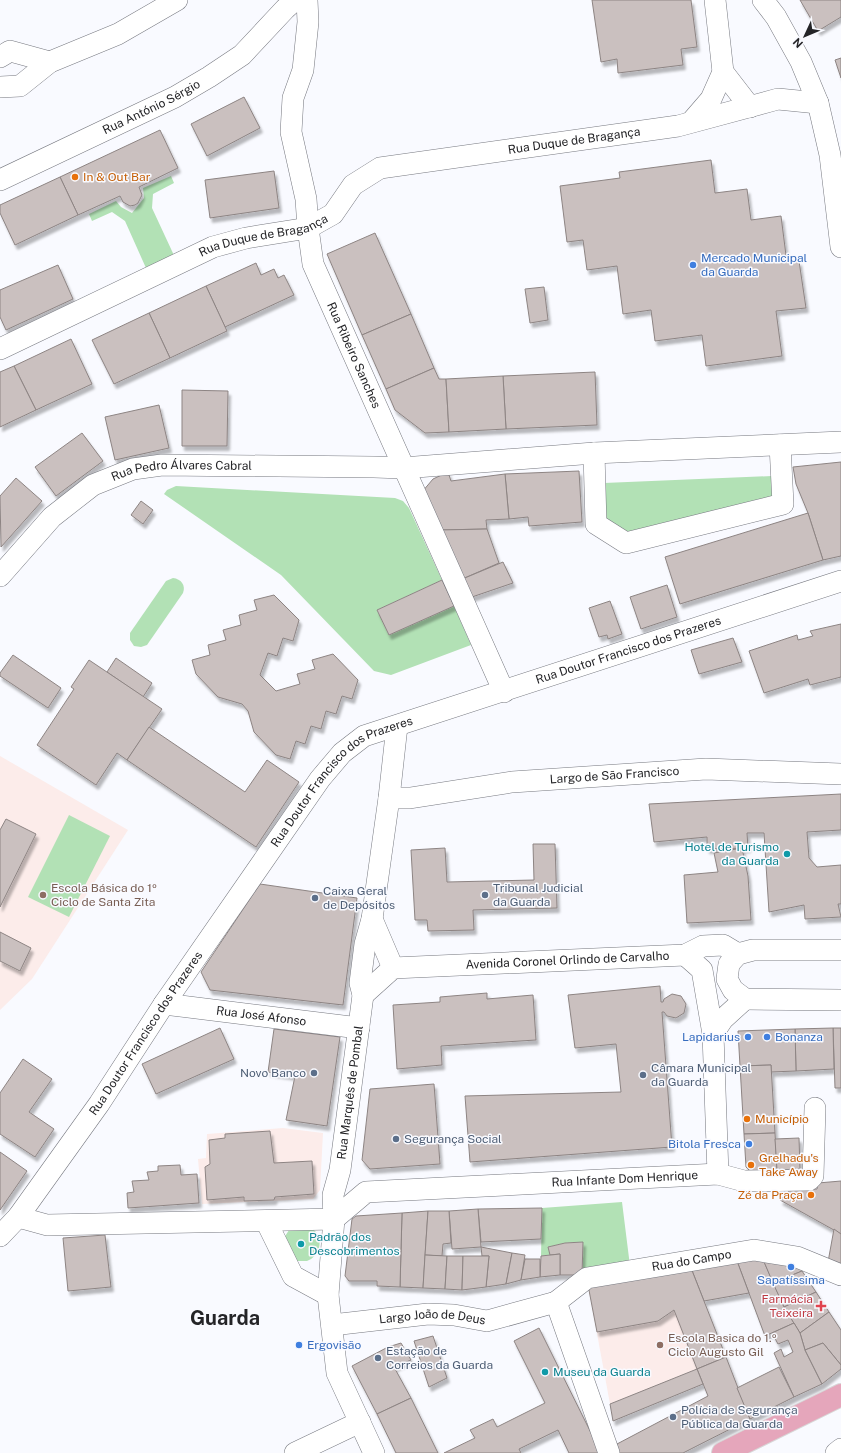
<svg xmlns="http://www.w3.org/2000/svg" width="841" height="1453" font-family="'Public Sans',sans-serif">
	<defs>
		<filter id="shadow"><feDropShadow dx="2.5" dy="4.5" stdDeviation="1" flood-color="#0004"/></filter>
	</defs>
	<rect width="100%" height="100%" fill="#f9faff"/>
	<g fill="#fcecea">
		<path d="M0 756 128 830 32 979 0 1010Z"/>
		<path d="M283 1128 323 1133 320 1190 313 1199 202 1204 198 1159 206 1158 207 1134Z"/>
		<path d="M691 1268 726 1357 610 1404 588 1285Z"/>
	</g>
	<g fill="#b2e1b5">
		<path d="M171 176 174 183 153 194 152 208 178 264 150 277 125 221 112 212 92 221 89 214 116 201 121 207 132 213 144 198 143 188Z"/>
		<path d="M772 476 773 497 628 533 605 519 604 483Z"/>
		<path d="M176 486 395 498 403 501 409 508 442 580 377 610 389 635 454 606 471 645 391 675 374 671 281 575 164 494 167 490Z"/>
		<path d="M173 578C181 579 186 585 183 593L147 645 141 647 134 646 130 640V633L166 581Z"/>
		<path d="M69 815 110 836 69 917 28 897Z"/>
		<path d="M622 1202 630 1266 582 1275 583 1242 565 1243 548 1247 550 1255 541 1256 542 1208Z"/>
		<path d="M307 1225C309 1227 313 1229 315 1231 324 1241 319 1257 307 1261 304 1261 300 1261 297 1261L284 1238 289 1230Z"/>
	</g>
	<g fill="#cac0bf" stroke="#8d8483" filter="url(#shadow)">
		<path d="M592 0H691L697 47 681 49 683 65 618 73 617 59 601 62Z"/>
		<path d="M800 0H841V17L818 31Z"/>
		<path d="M841 58V78L835 60Z"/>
		<path d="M244 97 260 128 207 156 191 124Z"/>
		<path d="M160 130 178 168 139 187 142 195 138 203 135 205 130 206 123 202 120 196 78 215 60 177Z"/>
		<path d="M711 160 715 193 747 189 751 220 781 216 787 263 799 261 806 308 776 311 782 356 706 366 702 335 655 341 651 310 623 314 617 266 587 270 583 240 567 242 560 186 620 178 619 172Z"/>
		<path d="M274 171 279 208 210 218 205 180Z"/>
		<path d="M60 177 78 215 15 245 0 213V205Z"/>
		<path d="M375 233 411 314 362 335 327 254Z"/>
		<path d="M256 263 261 275 274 269 278 278 284 275 294 295 225 327 206 286Z"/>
		<path d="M58 265 73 299 6 330 0 317V290Z"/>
		<path d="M206 286 227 331 170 358 149 313Z"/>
		<path d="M544 287 548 320 530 323 525 289Z"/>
		<path d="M149 313 170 358 114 384 92 340Z"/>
		<path d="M411 314 434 368 386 389 362 335Z"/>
		<path d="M71 339 92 384 36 410 14 366Z"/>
		<path d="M14 366 36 410 0 427V372Z"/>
		<path d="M434 368 439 379H446L449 432 425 433 395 410 386 389Z"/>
		<path d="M595 372 597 425 506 429 503 376Z"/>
		<path d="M503 376 506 429 449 432 446 379Z"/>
		<path d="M182 390 228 391 227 446H182Z"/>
		<path d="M159 405 169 448 115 460 105 417Z"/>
		<path d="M82 433 103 461 56 496 35 467Z"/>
		<path d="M841 462V556L823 560 808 513 796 484 793 467Z"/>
		<path d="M579 471 582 522 529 526 528 517 509 519 505 474Z"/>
		<path d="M448 472 451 481 505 474 509 519 486 520 487 529 439 530 422 492 433 479Z"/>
		<path d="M16 478 42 501 1 547 0 496Z"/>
		<path d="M141 501 153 510 143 524 131 515Z"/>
		<path d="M808 513 823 560 680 604 665 557Z"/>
		<path d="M487 529 499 563 460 580 439 530Z"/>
		<path d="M503 562 513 583 469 598 460 580Z"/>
		<path d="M442 580 454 606 389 635 377 610Z"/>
		<path d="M667 585 677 617 641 629 630 597Z"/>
		<path d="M274 595 299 620 293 641 283 638 277 656 268 653 260 675 276 691 300 684 297 674 315 669 312 660 333 654 358 680 352 699 342 696 336 714 326 711 321 729 311 726 305 744 296 741 290 759 276 755 254 732 248 711 242 704 218 697 196 674 192 660 210 655 208 645 226 640 223 630 241 625 239 615 257 610 254 600Z"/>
		<path d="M610 601 622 634 608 639 607 635 599 637 589 608Z"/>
		<path d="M841 624V677L810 685 808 679 764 693 749 651 797 635 798 640 813 636 810 631Z"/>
		<path d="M733 638 742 662 699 674 691 650Z"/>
		<path d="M13 655 61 688 48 708 0 676V673Z"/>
		<path d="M116 658 152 683 143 697 107 672Z"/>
		<path d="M89 660 162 709 127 760 117 753 96 785 37 745 74 689 71 687Z"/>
		<path d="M149 727 245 792 267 760 299 782 256 847 127 760Z"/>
		<path d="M841 794V830L807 832 809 858 817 867 841 865V904H838L841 917 805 919 804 905 769 912 764 833H747L748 848 707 849V837L654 842 649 804Z"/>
		<path d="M6 819 36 834 0 907V830Z"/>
		<path d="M533 844H555L557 908 473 910 474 930 428 931 427 920H415L411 850 445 848 447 882 534 880Z"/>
		<path d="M742 848 748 876 751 920 687 923 684 875 718 872 714 853Z"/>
		<path d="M260 884 357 898 343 1005 210 990 201 972Z"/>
		<path d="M0 932 31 948 20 971 0 961Z"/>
		<path d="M660 986 661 1002H663L664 999 672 994 681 996 686 1004 684 1013 676 1018 667 1016 664 1012H662L672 1147 470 1162 465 1096 621 1092 616 1044 575 1048 568 995Z"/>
		<path d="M487 993V999L533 995 536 1040 441 1046 442 1065 397 1069 393 1005 440 1002V997Z"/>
		<path d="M220 1028 234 1059 156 1094 142 1064Z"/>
		<path d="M833 1028H841V1088H835Z"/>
		<path d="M833 1028 834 1069 796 1071 795 1029Z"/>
		<path d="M274 1029 340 1037 327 1126 286 1120 295 1076 268 1072Z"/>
		<path d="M795 1029 796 1071 771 1072V1065L740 1066 738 1031Z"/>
		<path d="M23 1059 52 1079 29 1112 54 1129 35 1157 0 1134V1093Z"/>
		<path d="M771 1065 775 1133 744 1134 740 1066Z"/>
		<path d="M434 1084 440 1164 370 1169 362 1160 370 1089Z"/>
		<path d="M270 1131 274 1163 312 1161 314 1194 275 1197 274 1200 244 1201V1197L207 1200 205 1167 210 1164 209 1140 225 1138V1134Z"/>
		<path d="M775 1133 777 1170 750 1171 746 1167 744 1134Z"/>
		<path d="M799 1138 800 1169 777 1170 775 1139Z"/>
		<path d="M0 1152 27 1171 0 1210Z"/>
		<path d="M180 1165 181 1175 197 1174 199 1203 128 1208 127 1193 134 1192 132 1181 149 1180 147 1172 158 1171V1166Z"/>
		<path d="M841 1181V1234L780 1200 790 1190 817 1189 818 1183Z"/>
		<path d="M542 1208 541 1239 481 1242 478 1209Z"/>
		<path d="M478 1209 481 1247 452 1249 449 1211Z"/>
		<path d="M428 1211 423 1288 400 1287 402 1213Z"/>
		<path d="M428 1211H449L451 1243 443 1244 442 1256 425 1255Z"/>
		<path d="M402 1213 400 1287 377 1286V1281H349L345 1276 352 1219 356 1216Z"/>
		<path d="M834 1229 841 1234V1265L828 1262Z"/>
		<path d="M105 1235 111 1287 68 1291 63 1238Z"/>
		<path d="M583 1242 582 1275H560V1254L550 1255 548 1247 565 1243Z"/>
		<path d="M481 1247 512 1253 506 1284 486 1287 489 1256H482Z"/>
		<path d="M512 1253 525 1255 521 1280 506 1284Z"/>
		<path d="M560 1254V1275L540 1277 541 1256Z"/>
		<path d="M425 1255 447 1256 445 1289 423 1288Z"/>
		<path d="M447 1256H463L462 1290 445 1289Z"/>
		<path d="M463 1256H489L486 1287 462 1290Z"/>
		<path d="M762 1257 784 1307 794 1323 765 1336 737 1261Z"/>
		<path d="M762 1257 793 1259 802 1271 773 1283Z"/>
		<path d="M525 1259H540V1277L521 1280Z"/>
		<path d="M737 1261 749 1293 704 1301 691 1268Z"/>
		<path d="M691 1268 726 1357 697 1369 674 1310 658 1321 597 1332 588 1285Z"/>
		<path d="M802 1271 816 1292 784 1307 773 1283Z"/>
		<path d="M816 1292 829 1312 800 1333 784 1307Z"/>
		<path d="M829 1312 841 1330V1365L823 1343 805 1350 800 1333Z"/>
		<path d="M794 1323 800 1333 805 1350 822 1384 794 1397 774 1353 781 1349 784 1357 793 1352 788 1340 778 1344 772 1333Z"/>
		<path d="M539 1328 601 1453H569L558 1430 519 1449 521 1453H444L475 1438 470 1430 493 1419 497 1427 545 1403 514 1341Z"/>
		<path d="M433 1336 447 1378 429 1387 414 1341Z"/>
		<path d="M401 1343 411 1360 394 1367 411 1398 377 1414 352 1366 388 1347Z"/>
		<path d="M823 1343 841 1365V1369L822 1384 805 1350Z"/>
		<path d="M726 1357 750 1419 683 1453H619L617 1444 708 1396 697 1369Z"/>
		<path d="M779 1367 794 1397 750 1419 737 1388Z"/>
		<path d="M697 1369 703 1384 613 1421 610 1404Z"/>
		<path d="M411 1398 438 1453H396L377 1414Z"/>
	</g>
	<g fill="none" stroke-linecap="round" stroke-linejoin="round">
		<defs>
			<g id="minor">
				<path id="s1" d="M307 0 308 22 303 70 293 98 291 132 306 199 308 228 313 264 504 692"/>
				<path d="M715 0 723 72 750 107"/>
				<path d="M763 0 776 17 801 62 818 103 830 155 841 247"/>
				<path d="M0 57 10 51 50 62"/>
				<path d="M0 87 20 86 50 62 118 34 177 0"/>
				<path d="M692 121 711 99 723 72"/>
				<path id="s2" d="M0 180 175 97 209 77 242 55 285 9 295 0"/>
				<path id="s3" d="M0 349 213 247 246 238 308 228 333 214 353 185 380 168 678 126 778 99 818 103"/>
				<path d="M594 453 596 524 626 543 783 504 780 445"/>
				<path id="s4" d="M0 576 52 517 93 485 133 469 162 465 374 467 403 468 594 453 841 442"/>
				<path id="s5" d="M389 798H410L512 782 706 769 841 774"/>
				<path d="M372 919 393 968"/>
				<path d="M841 950H753L738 954 729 964 727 979 733 990 745 999 841 1000"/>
				<path d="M685 955 702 970 713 1034 718 1174"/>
				<path id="s6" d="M363 995 393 968 685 955 703 946 723 945 738 954"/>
				<path id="s7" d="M164 1004 359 1028"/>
				<path d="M713 1034 723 1019 745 999"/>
				<path d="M18 1217 47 1225 334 1219"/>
				<path id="s8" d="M334 1219 366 1192 718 1174 744 1181 809 1180 813 1176 815 1108"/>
				<path d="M266 1221 293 1276 328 1295"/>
				<path id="s9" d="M0 1236 18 1217 99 1104 164 1004 320 779 342 753 364 736 841 581"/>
				<path d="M556 1302 609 1453"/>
				<path id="s10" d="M332 1325 428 1314 454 1315 487 1321 556 1302 587 1278 754 1250 797 1257 841 1275"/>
				<path d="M295 1453 360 1422"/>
				<path id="s11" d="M374 1453 337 1373 328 1295 334 1219 333 1195 340 1170 363 995 360 983 365 944 372 919 389 798 397 726"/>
				<path d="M836 1453 841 1449"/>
			</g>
			<path id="major" d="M723 1453 841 1395"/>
		</defs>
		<use href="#minor" stroke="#777980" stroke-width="22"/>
		<use href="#major" stroke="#d8d8d8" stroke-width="24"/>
		<use href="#minor" stroke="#fff" stroke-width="21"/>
		<use href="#major" stroke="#e5a6bb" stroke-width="22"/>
	</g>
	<g fill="#e8710a" stroke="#f9faff" stroke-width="1.5">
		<circle cx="75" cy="177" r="4"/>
		<circle cx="747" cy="1119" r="4"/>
		<circle cx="751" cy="1165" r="4"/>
		<circle cx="811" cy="1195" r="4"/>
	</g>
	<g fill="#3f7fe0" stroke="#f9faff" stroke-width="1.5">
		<circle cx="693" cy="265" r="4"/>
		<circle cx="748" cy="1037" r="4"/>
		<circle cx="767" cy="1037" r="4"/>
		<circle cx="749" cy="1144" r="4"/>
		<circle cx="791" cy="1267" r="4"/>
		<circle cx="299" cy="1345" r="4"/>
	</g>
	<g fill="#0f9aa8" stroke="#f9faff" stroke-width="1.5">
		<circle cx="787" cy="854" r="4"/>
		<circle cx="301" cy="1244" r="4"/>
		<circle cx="545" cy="1372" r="4"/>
	</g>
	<g fill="#8d6e63" stroke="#f9faff" stroke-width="1.5">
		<circle cx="43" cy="895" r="4"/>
		<circle cx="660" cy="1345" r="4"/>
	</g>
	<g fill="#5c6f8a" stroke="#f9faff" stroke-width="1.5">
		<circle cx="485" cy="895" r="4"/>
		<circle cx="315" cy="898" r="4"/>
		<circle cx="314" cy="1073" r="4"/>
		<circle cx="643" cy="1075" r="4"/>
		<circle cx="396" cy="1139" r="4"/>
		<circle cx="378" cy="1358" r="4"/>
		<circle cx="673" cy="1417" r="4"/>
	</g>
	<path fill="#e0444e" stroke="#f9faff" stroke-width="1.5" d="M819 1300h4v4h4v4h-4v4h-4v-4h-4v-4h4z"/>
	<g text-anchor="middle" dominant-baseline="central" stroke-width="3" stroke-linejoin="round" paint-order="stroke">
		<g font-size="12" fill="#242427" stroke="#f9faff">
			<text stroke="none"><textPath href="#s2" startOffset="168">Rua António Sérgio</textPath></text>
			<text stroke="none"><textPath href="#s3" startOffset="625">Rua Duque de Bragança</textPath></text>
			<text stroke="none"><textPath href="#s3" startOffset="288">Rua Duque de Bragança</textPath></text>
			<text stroke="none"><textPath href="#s1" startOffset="368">Rua Ribeiro Sanches</textPath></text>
			<text stroke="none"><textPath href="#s4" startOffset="222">Rua Pedro Álvares Cabral</textPath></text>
			<text stroke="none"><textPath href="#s9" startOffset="898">Rua Doutor Francisco dos Prazeres</textPath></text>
			<text stroke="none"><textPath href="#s5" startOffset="227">Largo de São Francisco</textPath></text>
			<text stroke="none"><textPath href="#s9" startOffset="574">Rua Doutor Francisco dos Prazeres</textPath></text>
			<text stroke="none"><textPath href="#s6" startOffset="215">Avenida Coronel Orlindo de Carvalho</textPath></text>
			<text stroke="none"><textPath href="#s7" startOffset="98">Rua José Afonso</textPath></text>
			<text stroke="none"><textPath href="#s9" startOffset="250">Rua Doutor Francisco dos Prazeres</textPath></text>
			<text stroke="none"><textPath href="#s11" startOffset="371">Rua Marquês de Pombal</textPath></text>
			<text stroke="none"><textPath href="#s8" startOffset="301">Rua Infante Dom Henrique</textPath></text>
			<text stroke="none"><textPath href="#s10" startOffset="373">Rua do Campo</textPath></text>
			<text stroke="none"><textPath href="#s10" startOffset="101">Largo João de Deus</textPath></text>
		</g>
		<g font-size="12" fill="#c56008" stroke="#f9faff" text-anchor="start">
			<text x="83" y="177">In &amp; Out Bar</text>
			<text x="755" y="1119">Município</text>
			<text x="759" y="1158">Grelhadu's<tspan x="759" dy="14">Take Away</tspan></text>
			<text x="803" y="1195" text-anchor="end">Zé da Praça</text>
		</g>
		<g font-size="12" fill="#366cbe" stroke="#f9faff" text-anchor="start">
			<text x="701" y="258">Mercado Municipal<tspan x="701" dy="14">da Guarda</tspan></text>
			<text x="740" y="1037" text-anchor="end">Lapidarius</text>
			<text x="775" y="1037">Bonanza</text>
			<text x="741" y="1144" text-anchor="end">Bitola Fresca</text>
			<text x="791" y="1280" text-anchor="middle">Sapatíssima</text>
			<text x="307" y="1345">Ergovisão</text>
		</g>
		<g font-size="12" fill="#0d838f" stroke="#f9faff" text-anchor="start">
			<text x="779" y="847" text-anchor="end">Hotel de Turismo<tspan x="779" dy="14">da Guarda</tspan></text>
			<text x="309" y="1237">Padrão dos<tspan x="309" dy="14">Descobrimentos</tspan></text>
			<text x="553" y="1372">Museu da Guarda</text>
		</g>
		<g font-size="12" fill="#785e54" stroke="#f9faff" text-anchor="start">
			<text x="51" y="888">Escola Básica do 1º<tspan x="51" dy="14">Ciclo de Santa Zita</tspan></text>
			<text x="668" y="1338">Escola Basica do 1.º<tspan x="668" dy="14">Ciclo Augusto Gil</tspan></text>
		</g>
		<g font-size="12" fill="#4e5e75" stroke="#f9faff" text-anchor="start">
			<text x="493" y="888">Tribunal Judicial<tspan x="493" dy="14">da Guarda</tspan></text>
			<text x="323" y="891">Caixa Geral<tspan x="323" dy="14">de Depósitos</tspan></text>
			<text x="651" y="1068">Câmara Municipal<tspan x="651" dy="14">da Guarda</tspan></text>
			<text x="306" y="1073" text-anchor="end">Novo Banco</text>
			<text x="404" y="1139">Segurança Social</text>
			<text x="386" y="1351">Estação de<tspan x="386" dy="14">Correios da Guarda</tspan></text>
			<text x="681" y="1410">Polícia de Segurança<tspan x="681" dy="14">Pública da Guarda</tspan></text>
		</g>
		<g font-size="12" fill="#be3a42" stroke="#f9faff" text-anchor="end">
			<text x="813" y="1299">Farmácia<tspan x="813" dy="14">Teixeira</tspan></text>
		</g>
		<g font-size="20" font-weight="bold" fill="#242427" stroke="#f9faff">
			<text x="225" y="1318">Guarda</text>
		</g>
	</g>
	<g transform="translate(805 36) rotate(226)" stroke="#f9faff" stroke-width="3" paint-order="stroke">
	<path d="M0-3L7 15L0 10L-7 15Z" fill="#242427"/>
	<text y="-6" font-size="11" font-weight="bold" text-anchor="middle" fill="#242427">N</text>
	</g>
</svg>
